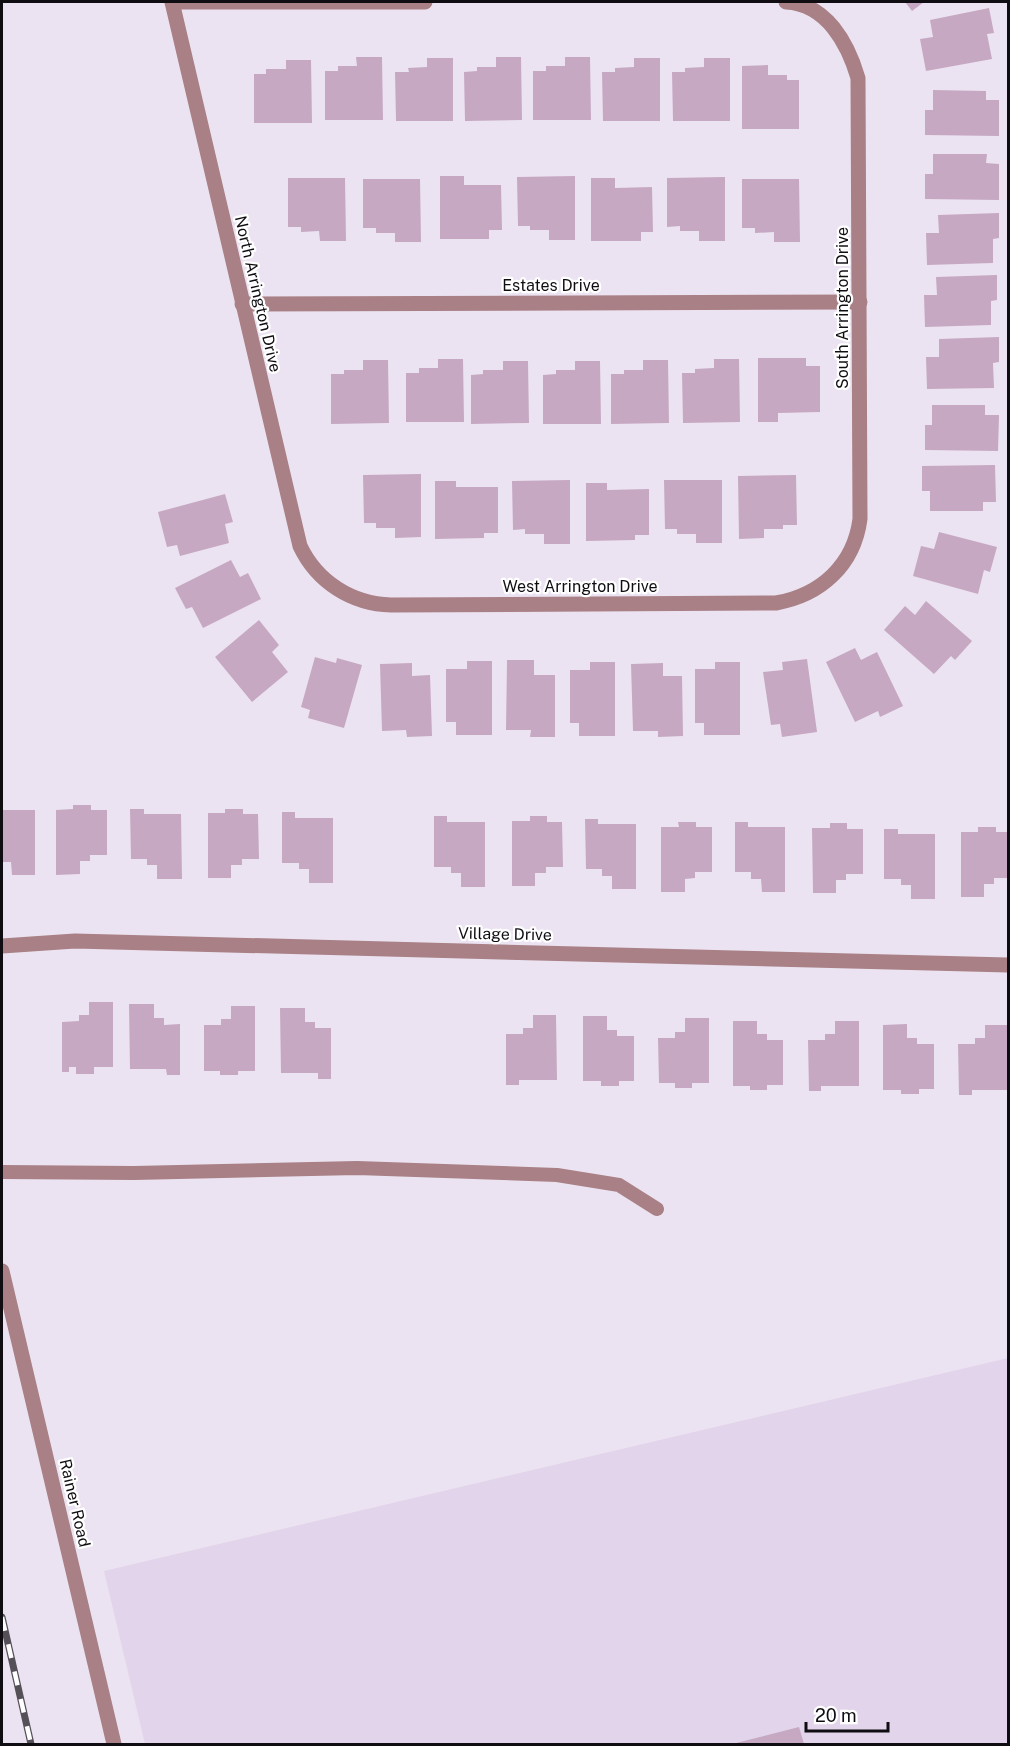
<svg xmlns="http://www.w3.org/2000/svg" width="1010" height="1746" font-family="'Public Sans',sans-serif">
	<rect width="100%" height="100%" fill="#ece3f2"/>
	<path fill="#e2d4ea" d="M1008 1358V1744H145L104 1571Z"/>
	<g fill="#c6a8c2">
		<path d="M905 2H924L912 11Z"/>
		<path d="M989 8 994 33 987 34 992 59 926 71 920 39 933 37 930 20Z"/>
		<path d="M356 57H382L383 120H325V71H338V66H357Z"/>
		<path d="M496 57H521L522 120 465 121 464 72 477 71V67H496Z"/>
		<path d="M565 57H590L591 120H533V71H546V66H565Z"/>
		<path d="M427 58H453V121H396L395 72H409L408 68 427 67Z"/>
		<path d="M634 58H660V121H603L602 72H615V68L634 67Z"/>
		<path d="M704 58H730V121H673L672 72H685V68L704 67Z"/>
		<path d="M286 60H311L312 123H254V74H266V69H286Z"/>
		<path d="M768 65V75H787V80H799V129H742V66Z"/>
		<path d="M933 90 986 91V100H999V136L925 135V110H933Z"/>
		<path d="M933 154H987L986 163 999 164V200L925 199V174H933Z"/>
		<path d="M440 176H464V185H501L502 230H489V239H440Z"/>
		<path d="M575 176V240H549V230H530V226H518L517 177Z"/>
		<path d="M725 177V241H699V231H680V226L667 227V178Z"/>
		<path d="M288 178H345L346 241H320L319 231 301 232V227H288Z"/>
		<path d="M591 178H615V188L652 187 653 232H641V241H591Z"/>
		<path d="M363 179H420L421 242H395V233H376V228H363Z"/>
		<path d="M742 179H799L800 242H774V232L755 233V228H742Z"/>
		<path d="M999 213V238L993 239V263L927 265 926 233H939L938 215Z"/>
		<path d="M997 275V300L991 301V325L925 327 924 295H937L936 277Z"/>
		<path d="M999 337V362L993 363 994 388 927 389 926 357H939V339Z"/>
		<path d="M758 358H806V366H820V412L778 413V422H758Z"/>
		<path d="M438 359H463L464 422H406V373H419V368H438Z"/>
		<path d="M714 359H739L740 422 683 423 682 373H695V369L714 368Z"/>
		<path d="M363 360H388L389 423 331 424V374H344V370H363Z"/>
		<path d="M643 360H668L669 423 611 424V374H624V370H643Z"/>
		<path d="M503 361H528L529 423 471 424V375L483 374V370H503Z"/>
		<path d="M575 361H600L601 424H543V375L556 374V370H575Z"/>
		<path d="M932 405H985V415H999L998 451 925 450V425H932Z"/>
		<path d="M995 465 996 502H983V511H930V491H922V466Z"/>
		<path d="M421 474V537L395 538V528H376V523H364L363 475Z"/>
		<path d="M796 475 797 525H783V529H764V538L739 539 738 476Z"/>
		<path d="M570 480V544H544V534H525V529L513 530 512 481Z"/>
		<path d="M664 480H722V543H696V534H677V529H665Z"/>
		<path d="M435 481H456V487H498V533H484V538L435 539Z"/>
		<path d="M586 483H607V490L649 489V535H635V540L586 541Z"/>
		<path d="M225 494 233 522 225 524 229 543 180 556 177 545 167 547 158 512Z"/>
		<path d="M939 532 997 547 990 572 984 570 978 594 913 576 921 546 934 549Z"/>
		<path d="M231 560 240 577 248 573 261 599 203 628 192 607 186 609 175 588Z"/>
		<path d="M926 601 972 641 955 660 951 656 934 674 884 630 905 606 915 615Z"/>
		<path d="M259 620 279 645 272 652 288 672 252 702 215 657Z"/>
		<path d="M855 648 861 660 877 652 903 706 880 717 878 711 855 722 826 662Z"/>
		<path d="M315 657 336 663 337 658 362 665 344 728 308 718 310 710 301 707Z"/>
		<path d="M807 659 817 732 782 737 780 724 771 725 763 672 783 670 782 662Z"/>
		<path d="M507 660H534V675H555V737H530L531 730H506Z"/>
		<path d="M467 661H492V735H456V722H446V669H467Z"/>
		<path d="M590 662H615V736H579V723H570V670H590Z"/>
		<path d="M715 662H740V735H704V723H695V669H715Z"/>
		<path d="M412 663V676L430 675 432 736 407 737 406 730 382 731 380 664Z"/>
		<path d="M663 663V676H682L683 736 658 737V731H633L631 664Z"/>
		<path d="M73 805H91V810H107V855H90V861H80V874L56 875V810L73 809Z"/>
		<path d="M130 809H144V814H181L182 879H157V865H147V859H131Z"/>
		<path d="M225 809H243V814H258L259 859H242V865H231V878H208V813H225Z"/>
		<path d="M2 810H35V875H12L11 862H2Z"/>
		<path d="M282 812H295V818H333V883H309V869H299V863H282Z"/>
		<path d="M434 816H447V822H485V887H461V873H451V867H434Z"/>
		<path d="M530 816H547V822H562L563 867H546V873H535V886H512V821H530Z"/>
		<path d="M585 819H598V824H636V889H612V876H602V869H586Z"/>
		<path d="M678 822H696V827H712V872H695V878L685 879V892H661V827H679Z"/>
		<path d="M735 822H748V827H785V892H762L761 879H751V872H735Z"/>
		<path d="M830 823H847V829H863V874H846V880H836V893H813L812 828H830Z"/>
		<path d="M978 827H996V832H1008V878H994V884H984V897H961V832H978Z"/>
		<path d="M884 829H898V834H935V899H911V885H901V879H884Z"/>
		<path d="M89 1002H113V1067H94V1074H76V1067H69V1072H62V1022L79 1021V1015H89Z"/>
		<path d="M129 1004H154V1018H164V1025L180 1024V1075H167L166 1069H130Z"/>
		<path d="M231 1006H255V1071H238V1075H220V1071H204V1025H221V1019H231Z"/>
		<path d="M280 1008H305V1022H315V1028H331V1079H318V1073H281Z"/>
		<path d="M533 1015H556L557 1080H519V1085H506V1034H523V1028H533Z"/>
		<path d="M583 1016H607V1030H617V1036H634V1081H619V1086H601V1081H583Z"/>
		<path d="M685 1018H709V1083H692V1088H675V1083H659L658 1038H675V1032H685Z"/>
		<path d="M733 1021H757V1034H767V1040H783V1085H767V1090H750V1086H733Z"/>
		<path d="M835 1021H859V1086H821V1091H809L808 1040H825V1034H835Z"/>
		<path d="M907 1024V1038H917V1044H934V1089H919V1094H901V1090H883V1025Z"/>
		<path d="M985 1025H1008V1090H972V1095H959L958 1044H975V1038H985Z"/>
		<path d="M799 1727 804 1744H732Z"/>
	</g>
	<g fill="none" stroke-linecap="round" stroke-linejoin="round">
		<path stroke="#a88085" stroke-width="14" d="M2 1172 134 1173 357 1168 557 1175 619 1185 657 1209"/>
		<g stroke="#a88085" stroke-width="15">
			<path d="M172 2 300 546C317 582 352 604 391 605L776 603C821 595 854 565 860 519L858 78C848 44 827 4 786 2"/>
			<path d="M172 2H425"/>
			<path d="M242 304 860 302"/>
			<path d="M2 946 75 941 1008 965"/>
			<path d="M2 1271 114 1744"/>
		</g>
		<defs>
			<path id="rail" d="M2 1617 31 1744"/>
		</defs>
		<use href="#rail" stroke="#555058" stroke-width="7"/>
		<use href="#rail" stroke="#fff" stroke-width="4.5" stroke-dasharray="14" stroke-linecap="butt"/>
	</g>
	<g text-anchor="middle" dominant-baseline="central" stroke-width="4.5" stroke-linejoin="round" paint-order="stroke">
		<g font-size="16" fill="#100d12" stroke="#fff">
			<text x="551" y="285">Estates Drive</text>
			<text transform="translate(258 294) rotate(77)">North Arrington Drive</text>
			<text transform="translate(842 308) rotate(-90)">South Arrington Drive</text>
			<text x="580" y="586">West Arrington Drive</text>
			<text transform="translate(505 934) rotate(1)">Village Drive</text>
			<text transform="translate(75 1503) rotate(77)">Rainer Road</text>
		</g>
	</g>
	<rect width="1010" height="1746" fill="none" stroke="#100d12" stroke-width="6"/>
	<path d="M806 1722v9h82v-9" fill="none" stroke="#100d12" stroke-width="3"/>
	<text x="815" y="1722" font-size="18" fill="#100d12" stroke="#ffffff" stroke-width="4.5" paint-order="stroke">20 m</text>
</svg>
